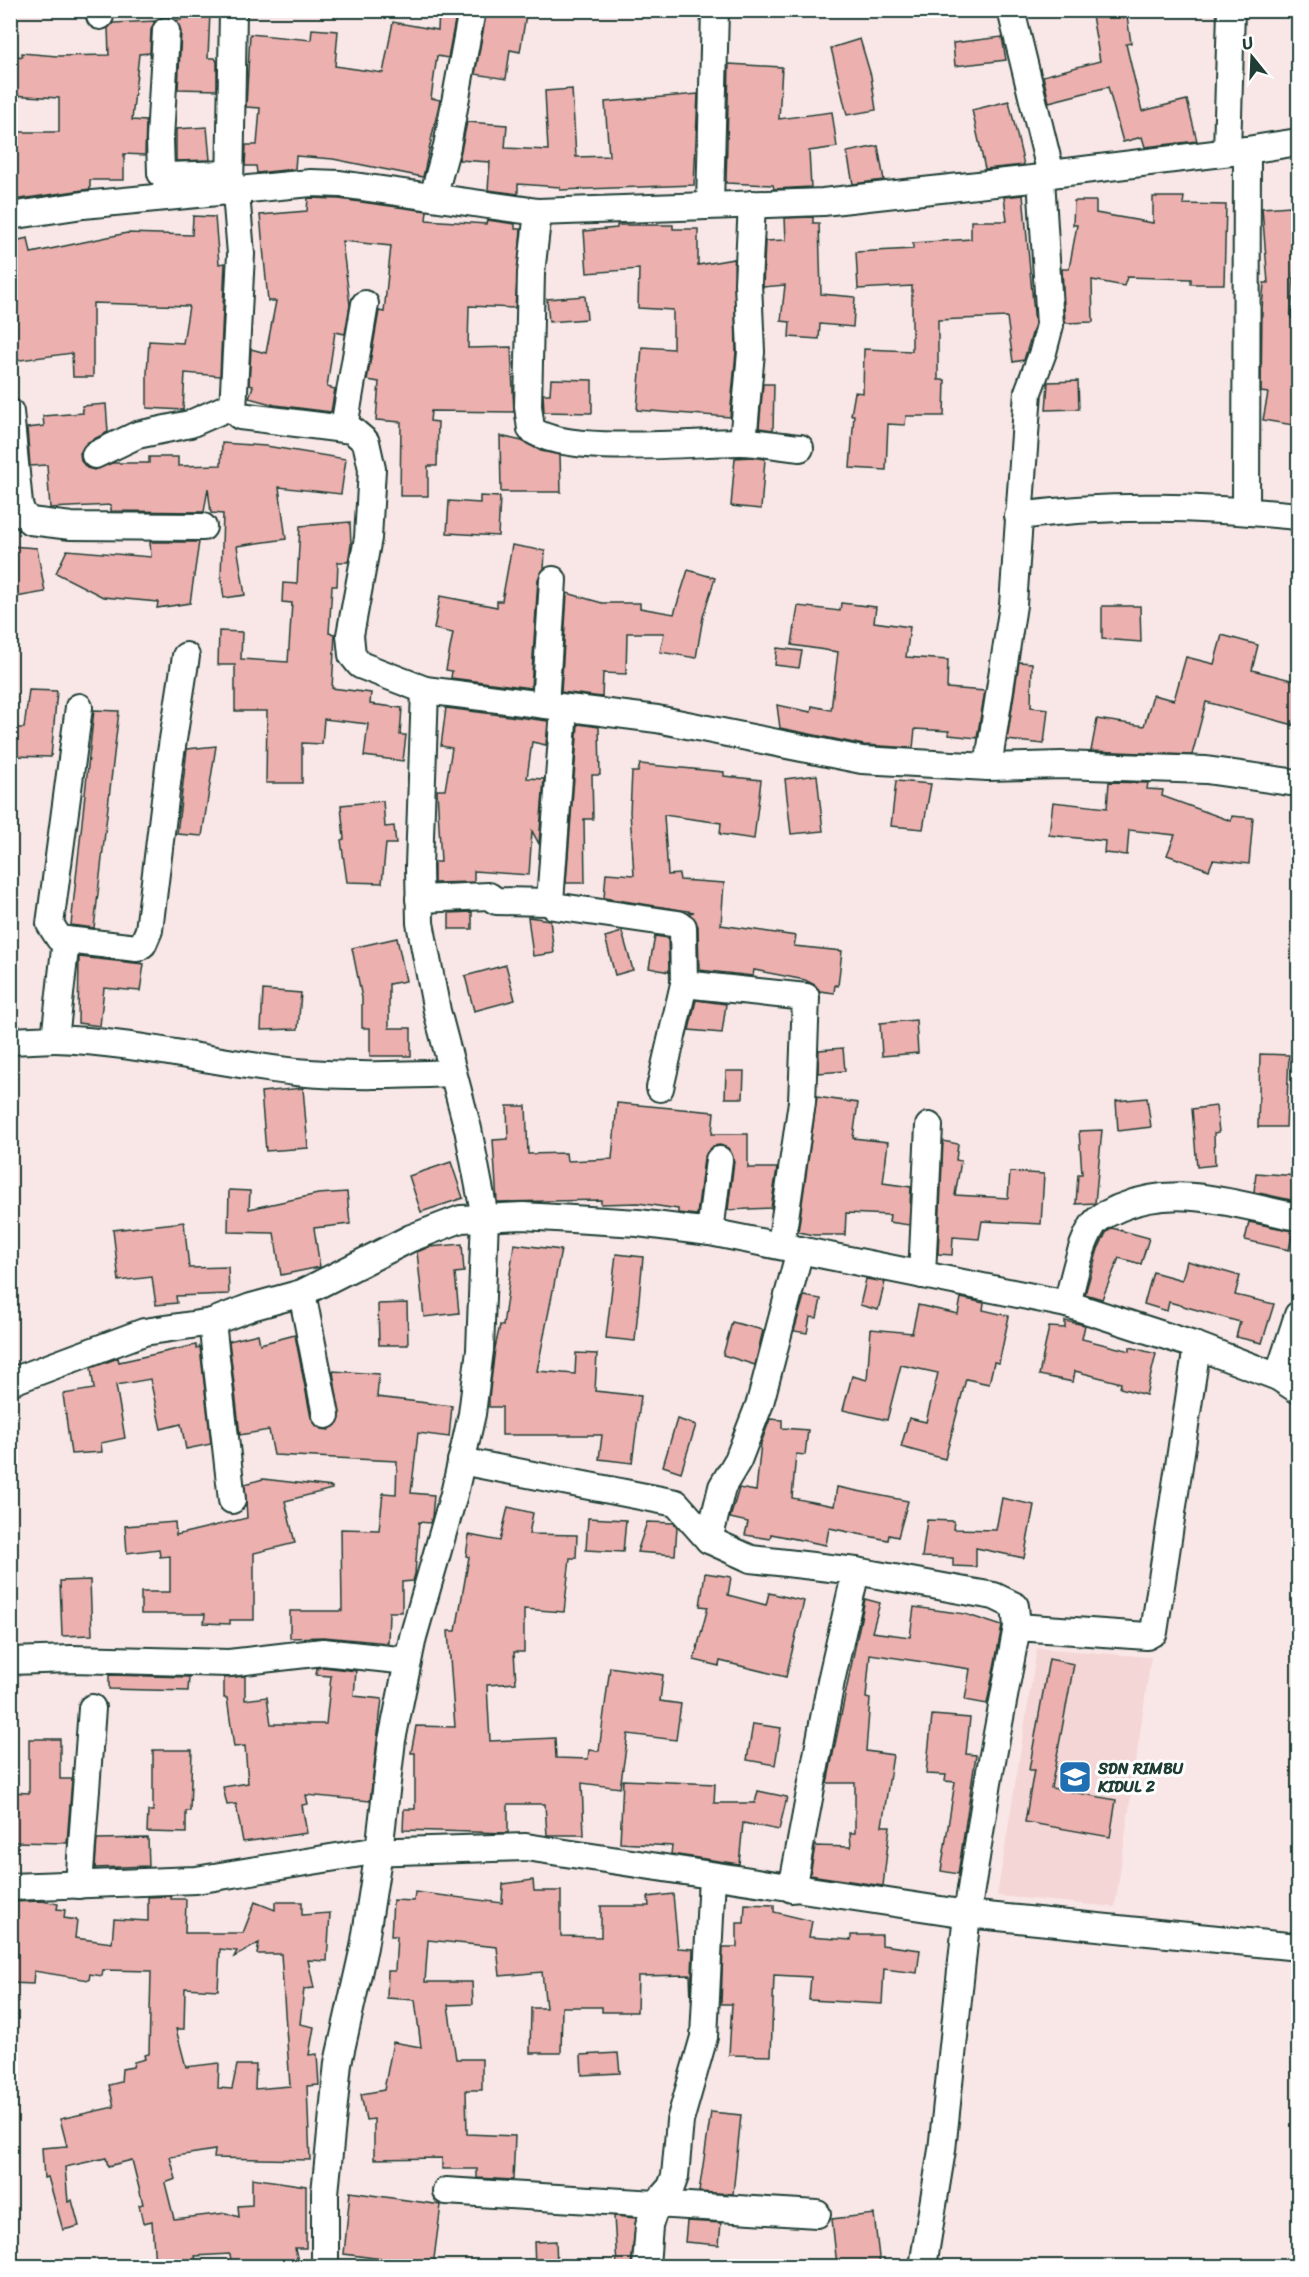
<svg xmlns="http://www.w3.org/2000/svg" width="1309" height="2277" font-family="Sriracha,sans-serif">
	<rect width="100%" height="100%" fill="#f9e7e7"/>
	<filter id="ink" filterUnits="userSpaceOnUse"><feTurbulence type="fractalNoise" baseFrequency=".0167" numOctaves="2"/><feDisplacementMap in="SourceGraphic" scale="12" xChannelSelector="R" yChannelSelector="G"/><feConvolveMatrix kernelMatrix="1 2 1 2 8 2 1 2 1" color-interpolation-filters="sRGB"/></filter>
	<g filter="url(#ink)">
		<path fill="#f5d6d6" d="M1037 1648 1151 1657 1115 1907 997 1896Z"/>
		<g fill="#ecb0ae" stroke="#1f3d34" stroke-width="1.5" fill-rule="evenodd">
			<path d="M182 10 210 12 208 58H215L217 62V90L178 89 181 32 176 20H181Z"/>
			<path d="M439 10H457L448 58 437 56 431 98 440 100 423 177 333 159 296 156 295 169 257 173 256 166H245L246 145H257L260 108 246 107 250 34 311 40 312 29 338 31 335 66 383 73 393 22 438 30Z"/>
			<path d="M487 10H521L526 14 520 52 510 50 506 79 475 74Z"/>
			<path d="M1091 10H1126L1131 43 1126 44 1142 111 1187 100 1197 141 1145 147 1142 137 1123 142 1108 87 1049 102 1043 76 1100 61Z"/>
			<path d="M155 21 151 30 150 53 139 54 132 120 146 121 145 155 124 154V180H90V189L13 200 14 132H59V98L10 95V54L22 57V53L57 56 109 55 108 28 113 23Z"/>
			<path d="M1002 37 1006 60 955 66 953 43Z"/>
			<path d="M860 39 871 76 876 110 847 115 831 48Z"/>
			<path d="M729 64 782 67 779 119 832 112 837 147 809 151 811 187 774 189 773 185 726 183Z"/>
			<path d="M572 89 576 157 609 156 605 102 698 94 694 185 560 190V187L518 184V194L488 190 490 162 459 160 467 122 507 125 505 148 548 150 545 91Z"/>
			<path d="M1009 101 1024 165 985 169 972 110Z"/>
			<path d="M207 127 210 160 176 161V129Z"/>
			<path d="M878 146 884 180 853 184 847 152Z"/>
			<path d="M1023 195 1035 324 1024 360 1013 362 1007 317 938 320V380H945L944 416H906L905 425 888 424 886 470 850 468 854 415H851L855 392 863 393 864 349 912 351V286L858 289 856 252 913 249V243L971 239V221H1007L1004 197Z"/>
			<path d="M1153 197H1184L1183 204 1226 205 1224 284H1191V279L1127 277 1124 286 1092 280 1093 322 1065 323 1062 269H1069L1077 225H1073L1074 201H1096V213L1153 223Z"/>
			<path d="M308 198 339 199 427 211 426 220 486 224 487 220 515 224V229H521L515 308 469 306 468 348 511 347 514 412 431 411 430 421 438 422 437 466H428V496H400L401 422 376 420 379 382 367 380 379 311 384 312 391 246 342 241 350 305 345 334 335 332 327 387 335 389 331 412 275 405 249 398 253 386 249 385 251 349 266 353 276 301H268L260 215 307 211Z"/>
			<path d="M1290 206 1293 243 1299 242V272H1294L1291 318 1298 320 1294 336 1299 337V394L1293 425 1263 420 1268 393 1261 392 1262 309 1264 283H1268L1262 208Z"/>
			<path d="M193 216 215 217 219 264 225 263 220 376 185 373 183 410 147 408V373L149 341 183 343 189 306 93 303V377H73L72 353 13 361 10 320 18 319 10 287V242L28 238 31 253 127 233 192 235Z"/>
			<path d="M813 217V223H819L821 294 855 297 853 327 820 324 819 339 789 337 790 322 781 321 785 285 763 287 765 241 786 240 785 218Z"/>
			<path d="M617 225H673V229H698V265L734 259 736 352 730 417 637 410 642 347 673 349V310L638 308 639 269 587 273 584 231 617 228Z"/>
			<path d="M585 296 587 319 549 322 547 299Z"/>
			<path d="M551 379 592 380V413L544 412 543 394H550Z"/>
			<path d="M1078 381 1079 409 1046 410 1048 382Z"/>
			<path d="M763 384H774L773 430 759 428Z"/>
			<path d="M106 404 108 432 88 442 80 453 81 461 87 468 94 470 112 463H149V457H178V466L221 465 222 443 266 446 346 459 341 494 279 487 286 539 237 546 245 595 224 598 221 577 223 514 211 513 208 488 204 512 111 511V505L50 508 47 465 30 466 27 428 44 426 43 416 83 413 82 406Z"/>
			<path d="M500 436 522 441 541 451 560 455 561 492H501Z"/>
			<path d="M752 457 765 459 761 509 731 506 735 458Z"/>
			<path d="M480 496 500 497 498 536 447 533 449 501 480 503Z"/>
			<path d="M350 522 351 545 348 562H338L337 586H332L329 633 335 634 332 688 371 693 370 704 402 708 400 735H406L403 761 364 756 368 724 324 719 322 744 302 743V783H266L267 711H235V665H218L219 631 242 632 241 659 288 662 292 603 282 602 283 583 297 584 300 526Z"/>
			<path d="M150 542H199L190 603 157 608 158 602 103 597 56 573 67 550 151 557Z"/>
			<path d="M512 545 545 551 544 569 538 579 531 688 451 678 452 671 446 670 453 633 434 629 440 596 497 607V601H502Z"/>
			<path d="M10 546 37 548 45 592 10 598Z"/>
			<path d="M688 570 715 578 703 617 696 658 660 652 664 633H627L626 674 603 673 602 697 561 692 567 593 602 603H640V608L674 614Z"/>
			<path d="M841 603 876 607 874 622 910 627 906 657 948 660 947 688 985 691 977 738 949 735V731L915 729 913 748 864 745 780 728 777 705 811 712 812 706 831 710 838 652 792 645 798 606 840 611Z"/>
			<path d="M1102 606H1140L1141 642 1102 639Z"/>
			<path d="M1222 635 1258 645 1252 670 1299 682V709L1294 725 1206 702 1192 755 1091 751 1097 719 1144 726 1153 695 1174 700 1186 657 1214 664Z"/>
			<path d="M777 648 802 651 799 668 775 665Z"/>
			<path d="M1019 662 1032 663 1031 707 1048 709 1044 744 1007 740Z"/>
			<path d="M29 690 57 691 51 757 10 756V728H24Z"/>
			<path d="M446 708 548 721 546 745 532 742 527 778 544 779 539 844 532 831 529 875 474 871V882L434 883V862H441L437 790H445L452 748 441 746Z"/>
			<path d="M94 710 119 711 94 928 71 925Z"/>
			<path d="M578 724 599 727 600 775H592L593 819H584L585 883H566Z"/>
			<path d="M216 746 202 836 177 834 187 749Z"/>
			<path d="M640 764 724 772V776L761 780 754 839 720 834 721 823 664 815 668 875 679 874 680 880 724 883 721 925 796 936 794 946 842 951 838 986 835 985 834 993 820 991 815 985 805 980 754 970 753 976 699 970 698 926 689 913 694 912 604 898 606 873 634 875 630 812 632 772H638Z"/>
			<path d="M817 775 823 831 791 834 785 779Z"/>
			<path d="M896 781 931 784 923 829 891 826Z"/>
			<path d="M1109 782 1148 783 1147 789 1163 790 1162 796 1231 821 1232 816 1253 818 1249 864 1213 860 1209 870 1167 855 1175 835 1129 830 1127 855 1104 853 1105 841 1049 835 1053 802 1107 808Z"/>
			<path d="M383 801 385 827 394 826 396 844H386L382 883 347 882 341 840 344 839 341 805Z"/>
			<path d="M472 912V929H449V913Z"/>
			<path d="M528 917 550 920 554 953 533 956Z"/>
			<path d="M622 932 633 970 615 975 605 937Z"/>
			<path d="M655 936 668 938 669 972 649 968Z"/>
			<path d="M397 938 406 981 389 984V1028H411V1056H370V1028H362V998L352 948Z"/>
			<path d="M79 957 144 964 140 991 104 988 100 1026 78 1023Z"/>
			<path d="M506 965 515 1000 474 1011 465 976Z"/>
			<path d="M263 990 301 993 298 1029 261 1030Z"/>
			<path d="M696 1000 726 1004 722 1033 689 1030Z"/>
			<path d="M916 1020 918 1053 882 1056 880 1023Z"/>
			<path d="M843 1048 845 1071 818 1073 819 1050Z"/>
			<path d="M1260 1054 1289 1055 1286 1127H1258Z"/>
			<path d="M726 1071H744L743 1098H725Z"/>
			<path d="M303 1088 308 1148 266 1151 261 1092Z"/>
			<path d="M817 1097 858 1103 853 1138 888 1142 883 1183 911 1187 909 1225 889 1222 890 1215 846 1213 845 1235H814L798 1232Z"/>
			<path d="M1147 1098 1151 1127 1118 1131 1116 1101Z"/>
			<path d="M617 1103 714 1112 712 1134H748V1168H777L771 1208 728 1210 734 1161 728 1148 720 1145 713 1146 704 1158 697 1215 678 1213V1209L638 1203 601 1204V1200L497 1202 493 1140 508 1139 507 1106H526L528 1154 566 1153 567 1161 612 1159Z"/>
			<path d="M1216 1106 1219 1132 1214 1133 1215 1165 1197 1167 1192 1109Z"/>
			<path d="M1102 1130 1095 1203 1076 1204 1078 1174H1082L1079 1131Z"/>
			<path d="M943 1141 958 1144 956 1160 961 1161 955 1195 1008 1198 1010 1172 1044 1174 1041 1224 982 1221 979 1239 953 1237 952 1255 938 1254Z"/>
			<path d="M451 1162 463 1198 421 1212 409 1176Z"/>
			<path d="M1256 1173 1298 1176 1296 1201 1254 1192Z"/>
			<path d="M229 1190 250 1191 249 1209 318 1194 347 1192 350 1224 314 1228 320 1267 281 1275 274 1233 228 1232Z"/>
			<path d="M184 1222 189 1268 228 1267 229 1294 176 1296 177 1303 156 1305 152 1277 119 1281 113 1230Z"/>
			<path d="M1249 1222 1293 1231 1289 1250 1245 1240Z"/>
			<path d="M1112 1228 1149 1238 1141 1264 1119 1258 1102 1299 1085 1294 1098 1249 1106 1233Z"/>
			<path d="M462 1244 464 1272 455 1273 459 1313 424 1317 417 1252 429 1247Z"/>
			<path d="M514 1244 561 1250 537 1371 575 1374 576 1353 597 1354 595 1391 641 1396 632 1463 599 1459 602 1435H502V1407H489V1398L495 1348 500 1325 503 1326Z"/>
			<path d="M616 1254 643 1257 635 1341 606 1338Z"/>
			<path d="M1187 1261 1240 1276 1235 1295 1274 1304 1262 1343 1236 1337 1240 1322 1169 1302 1167 1311 1144 1304 1153 1272 1182 1280Z"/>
			<path d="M866 1279 885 1282 878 1310 860 1305Z"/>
			<path d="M804 1296 821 1299 817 1318 810 1317 807 1333 794 1331Z"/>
			<path d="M961 1298 984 1303 983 1310 1009 1316 999 1363 994 1362 989 1384 966 1379 945 1459 901 1447 909 1418 926 1422 938 1373 901 1365 887 1420 843 1410 852 1376 867 1380 871 1329 912 1333 918 1305 958 1314Z"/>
			<path d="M407 1303 408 1345H379L378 1304Z"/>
			<path d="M1065 1321 1085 1325 1082 1339 1130 1351V1347L1156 1354 1146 1395 1120 1388 1121 1383 1075 1371 1073 1382 1039 1375 1049 1327 1065 1328Z"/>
			<path d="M732 1322 763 1330 755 1365 723 1355Z"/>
			<path d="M258 1334 260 1344 295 1335 311 1418 321 1429 329 1430 340 1419 333 1371 379 1374 377 1397 452 1406 449 1437 418 1433 411 1493 434 1495 432 1517 430 1523 419 1522 415 1574 413 1581 402 1582V1612H389L388 1643 324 1637 290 1638V1611H342L341 1529 379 1530 383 1493 396 1494 397 1461 274 1455 269 1430 240 1435 229 1341Z"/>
			<path d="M196 1345V1348L200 1347 211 1444 186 1449 181 1424 161 1429 150 1379 116 1385 125 1438 101 1443 102 1452 71 1454 63 1394 94 1389 91 1368 118 1358 119 1362Z"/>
			<path d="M677 1419 696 1425 681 1472 663 1466Z"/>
			<path d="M770 1419 782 1420V1428L808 1430 805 1455 796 1454 792 1498 834 1506 837 1487 908 1501 898 1537 889 1535 888 1540 829 1528 826 1545 771 1534 770 1539 745 1535 748 1522 730 1518 739 1488 756 1491 761 1443Z"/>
			<path d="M263 1479 332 1487V1489L285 1501 295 1543 254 1553V1620H230V1624L204 1623 205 1614H141V1592H170V1556L160 1557 159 1549 127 1553 125 1526 175 1522 176 1535 247 1518 245 1484Z"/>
			<path d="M1002 1498 1034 1505 1024 1558 976 1548V1567L953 1566V1558L922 1557 927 1520 954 1521 953 1529 996 1530Z"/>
			<path d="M508 1507 533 1513 529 1534 577 1535 576 1558H570L564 1612 524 1609V1652H514L516 1683 487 1685 490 1741 555 1738 556 1758 588 1759 589 1750 599 1751 610 1667 663 1675 660 1701 681 1704 676 1740 628 1734 620 1788 582 1783 584 1835H547L545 1804H508V1833L403 1830 404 1809H415V1753H411L416 1726 455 1727 448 1631H456L469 1557 466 1556 469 1535 500 1541Z"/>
			<path d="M588 1518 626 1520 623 1552 586 1550Z"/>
			<path d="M647 1522 674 1523 677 1527 675 1555 637 1552Z"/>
			<path d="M705 1573 731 1577 728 1595 766 1605 769 1593 804 1601 786 1677 720 1661 719 1666 694 1660 708 1607 700 1606Z"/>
			<path d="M90 1580 92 1635 62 1636 60 1581Z"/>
			<path d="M865 1599 880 1603 872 1632 910 1637 914 1607 965 1614 1002 1626 987 1704 965 1700 970 1669 870 1654 866 1698 870 1699 866 1751 893 1755 882 1826H890L883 1886 810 1875 815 1846 851 1847 850 1833H855V1783H827Z"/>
			<path d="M1049 1659 1074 1664 1051 1788 1116 1800 1110 1837 1025 1822 1034 1770H1029Z"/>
			<path d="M323 1667 356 1671 354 1696 382 1699 370 1801 306 1795 308 1804 302 1805 307 1833 243 1842 236 1804 227 1805 223 1787 248 1783 245 1746 234 1747 227 1698H224V1678L245 1676V1700L267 1697 271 1724H326L331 1676 316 1675 317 1668Z"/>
			<path d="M109 1675 189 1677 188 1691 109 1689Z"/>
			<path d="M932 1715 970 1718 966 1754 976 1755 958 1874 941 1871 955 1782 945 1781 946 1775 926 1774Z"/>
			<path d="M753 1724 781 1728 775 1765 747 1760Z"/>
			<path d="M29 1739H60V1779H72L67 1843 10 1842V1792L29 1793Z"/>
			<path d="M153 1750H192L190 1811H186V1833L147 1832 148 1811H153Z"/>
			<path d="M623 1780 715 1784 714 1803H755L758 1791 787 1797 779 1830 743 1823 739 1864 671 1854 672 1846 620 1843Z"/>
			<path d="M148 1838 149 1866 95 1868 97 1839Z"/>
			<path d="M533 1880 534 1891H561V1936L601 1937V1906H649L648 1897 673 1894 678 1948 693 1949 691 2000 690 1975 638 1976 637 2012H602V2007H562L561 2053H530L531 2008H546L542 1972 500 1976 497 1947 428 1940 425 1982H472L473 2004 448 2005 456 2059H482V2090H466L467 2134 515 2136 513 2180 477 2178V2169H442V2158L374 2159V2119L366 2120 361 2094 384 2090 393 2042 421 2047 415 2000 387 1998 388 1971H395L397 1936H391L393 1900 414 1901 415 1892 502 1903 503 1884Z"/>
			<path d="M171 1896V1899H186L185 1933H243L255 1902 275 1910V1902H302V1915L330 1913 327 1961 308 1960 314 1988 304 1989 300 2024 314 2027 309 2055 317 2054 319 2085 307 2086 310 2160 214 2158 215 2150 170 2157 176 2179 165 2183 174 2219 226 2213 239 2217 238 2206 252 2205V2178L306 2186V2248H295L299 2266H232L230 2254 195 2256 197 2266H155L152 2221 143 2223 139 2205 143 2204 132 2160 108 2166 106 2158 65 2167 68 2202 72 2200 79 2226 63 2230 48 2177 44 2178 42 2148 67 2146 60 2119 114 2107 109 2085 121 2082 122 2069 133 2067 134 2062 145 2059 144 2055 149 2054 151 1971 103 1970 102 1976 90 1974 89 1980 34 1971 33 1984 10 1983V1902L42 1901 58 1904 57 1909 65 1910 64 1918 77 1920 75 1938 112 1943 114 1919 148 1921V1897ZM259 1943 257 1954H281L290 2086 255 2089 256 2065H237L232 2089 218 2088 219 2063 186 2067 176 2029H184L185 1988 218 1990 220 1949 237 1951 234 1957Z"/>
			<path d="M745 1904 774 1905V1912L812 1921 809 1937 851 1940V1935H882V1945L920 1950 917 1973 884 1969 882 2004 809 2000 811 1977 774 1975 771 2056 729 2055 732 2004H721L723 1947H737V1923H744Z"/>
			<path d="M618 2053 620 2073 582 2075 581 2055Z"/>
			<path d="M711 2112 741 2115 733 2194 699 2192Z"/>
			<path d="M350 2192 441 2205 433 2266H412V2263L344 2254Z"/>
			<path d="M874 2214 880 2266H837L832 2219Z"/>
			<path d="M614 2216 636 2218 631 2266H617Z"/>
			<path d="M687 2221 721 2223 719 2245 685 2242Z"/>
			<path d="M556 2241 557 2266H535L534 2242Z"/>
		</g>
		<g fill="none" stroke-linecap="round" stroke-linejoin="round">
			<defs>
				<g id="minor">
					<path d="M99 10 100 16"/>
					<path d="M1011 10 1051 174"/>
					<path d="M166 31 160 139 161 173 165 176 230 174"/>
					<path d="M1227 152 1231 10"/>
					<path d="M230 190 233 10"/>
					<path d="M236 193 241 254 233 410 240 416 352 430 366 442 372 469 368 538 350 635 352 655 360 665 425 690 657 719 862 760 988 767 1061 765 1206 770 1297 783"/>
					<path d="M433 197 447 146 472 10"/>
					<path d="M710 204 715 10"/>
					<path d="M538 212 531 273 528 406 531 429C564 456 695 442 740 442 760 442 780 446 800 448"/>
					<path d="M10 216 83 205 311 183 340 184 538 212 823 202 1041 178 1051 174 1247 150 1298 142"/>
					<path d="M10 412 19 504 22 513 30 521 71 526 203 527"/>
					<path d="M344 427 365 304"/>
					<path d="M743 442 751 352 748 283 752 204"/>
					<path d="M95 455 137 435 190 424 231 406"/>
					<path d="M1246 511 1247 150"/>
					<path d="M1018 516C1113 503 1204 507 1298 516"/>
					<path d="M545 705 553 580"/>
					<path d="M79 707 50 924 59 938 66 940 137 948 143 944 149 930 170 759 186 656"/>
					<path d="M564 709 550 902 554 906 678 924 683 927 684 984 660 1088"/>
					<path d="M988 767 1013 605 1028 392 1043 352 1050 325 1041 178"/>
					<path d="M419 899 489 896 496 901 550 902"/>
					<path d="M684 984 806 997 802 1102 781 1245"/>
					<path d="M55 1039C137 1042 215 1063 296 1072 348 1077 400 1075 452 1073"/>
					<path d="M10 1041 55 1039 66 940"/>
					<path d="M710 1232 719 1160"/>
					<path d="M922 1275 929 1126"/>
					<path d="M302 1293 326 1415"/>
					<path d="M1067 1304C1074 1279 1079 1247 1093 1225 1099 1216 1109 1213 1119 1208 1180 1182 1238 1206 1298 1217"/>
					<path d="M212 1322 232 1500"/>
					<path d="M1278 1377 1298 1315"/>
					<path d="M10 1382 144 1332 212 1322 251 1307 302 1293 411 1238 461 1219 523 1216 638 1223 710 1232 1067 1304 1197 1346 1278 1377 1298 1390"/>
					<path d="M461 1461 676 1503 709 1540 751 1559 856 1571 971 1592 994 1596 1015 1606 1017 1627 988 1782 967 1914 942 2150 923 2266"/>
					<path d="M709 1540 722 1487 738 1460 760 1403 800 1250"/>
					<path d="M1017 1627 1147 1636 1154 1632 1197 1346"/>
					<path d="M10 1661 72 1659 229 1663 323 1652 408 1661"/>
					<path d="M79 1885 92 1708"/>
					<path d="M10 1887 196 1880 367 1852 526 1847 967 1914 1298 1947"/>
					<path d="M792 1889 831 1681 856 1571"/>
					<path d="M446 2191 817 2214"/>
					<path d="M325 2266V2193L338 2063 364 1947 379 1851 392 1740 413 1637 454 1494 472 1414 480 1350 485 1217 468 1129 437 1011 420 923 419 866 425 690"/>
					<path d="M646 2266 649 2226 656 2204 671 2187 675 2176 680 2121 704 2037 712 1876"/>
				</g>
			</defs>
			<use href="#minor" stroke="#1f3d34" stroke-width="30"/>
			<use href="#minor" stroke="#fff" stroke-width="26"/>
		</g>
	</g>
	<defs>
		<symbol id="school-square" viewBox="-11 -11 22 22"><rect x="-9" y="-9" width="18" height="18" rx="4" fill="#1f6fb2" stroke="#fff"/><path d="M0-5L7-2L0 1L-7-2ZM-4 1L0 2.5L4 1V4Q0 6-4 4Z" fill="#fff"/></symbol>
	</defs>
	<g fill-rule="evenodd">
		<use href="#school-square" x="1056" y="1758" width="38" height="38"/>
	</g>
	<g text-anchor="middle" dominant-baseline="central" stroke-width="6" stroke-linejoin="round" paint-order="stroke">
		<g font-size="16" font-weight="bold" fill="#1f3d34" stroke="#fff" text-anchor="start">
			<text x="1098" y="1768">SDN RIMBU<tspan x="1098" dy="18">KIDUL 2</tspan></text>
		</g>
	</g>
	<rect width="1309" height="2277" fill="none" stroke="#fff" stroke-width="36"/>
	<rect x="18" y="18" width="1273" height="2241" fill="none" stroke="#1f3d34" stroke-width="2" filter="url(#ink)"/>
	<g transform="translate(1252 57) rotate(342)" stroke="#ffffff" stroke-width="4.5" paint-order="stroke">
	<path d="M0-4.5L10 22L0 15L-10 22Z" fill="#1f3d34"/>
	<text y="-9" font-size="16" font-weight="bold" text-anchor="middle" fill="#1f3d34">U</text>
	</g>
</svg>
